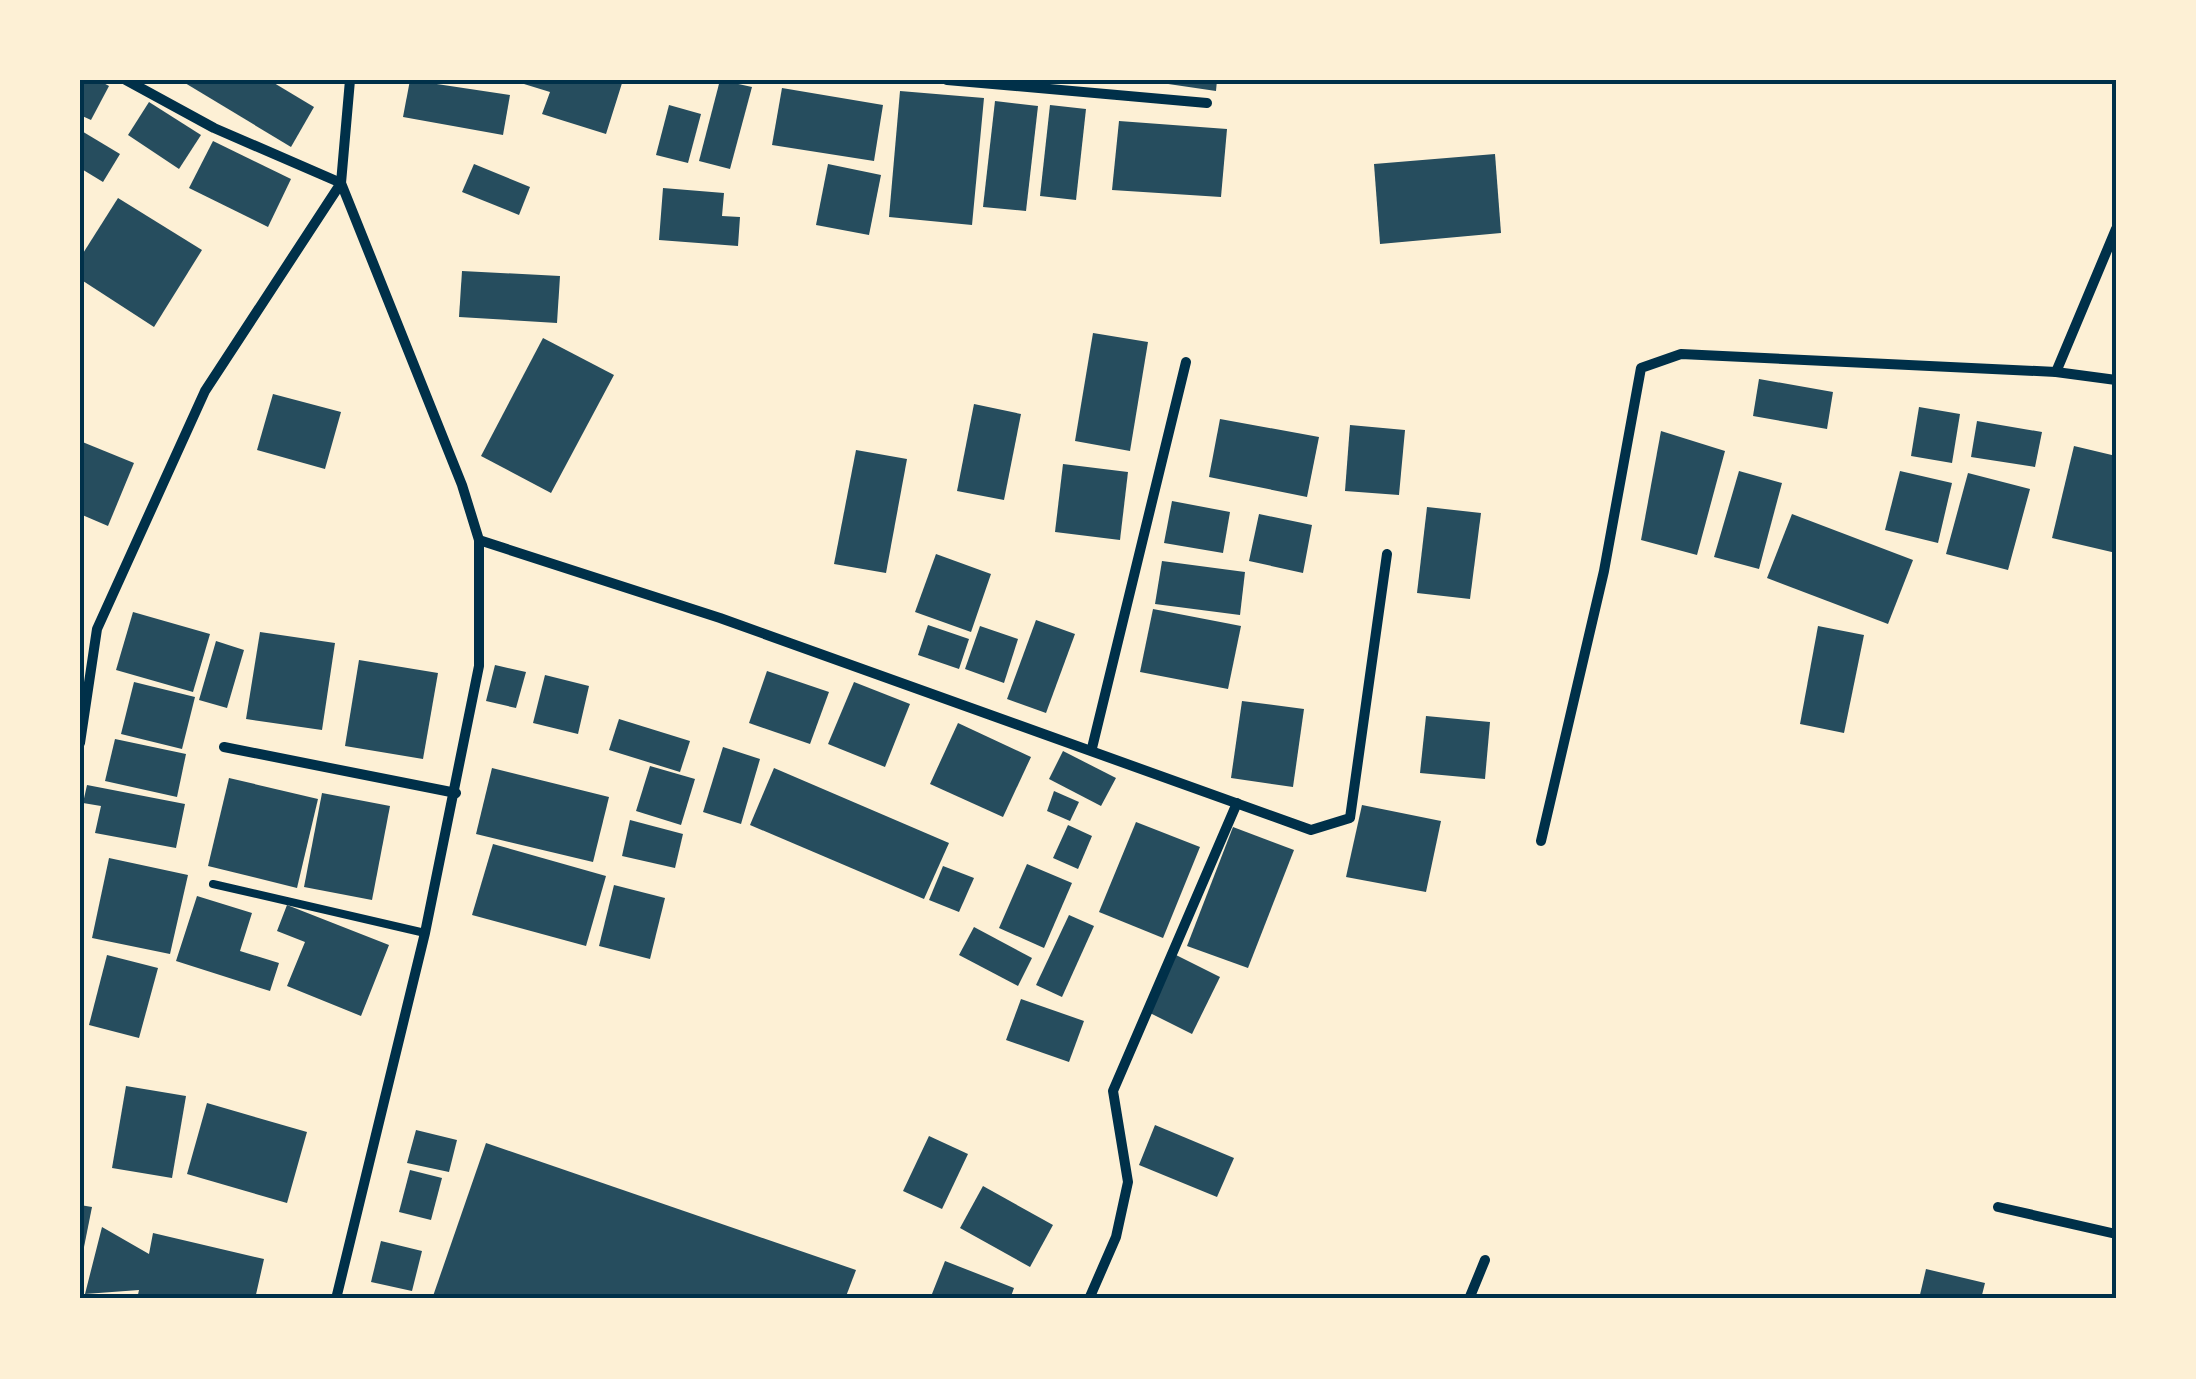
<svg xmlns="http://www.w3.org/2000/svg" width="2196" height="1379" font-family="'Asap Condensed',sans-serif">
	<rect width="100%" height="100%" fill="#fdf0d5"/>
	<g fill="#264d5e">
		<path d="M80 80H98L109 86 91 120 80 115Z"/>
		<path d="M180 80H269L314 107 291 147Z"/>
		<path d="M410 80 510 95 503 135 403 117Z"/>
		<path d="M525 80H623L606 134 542 114 550 92 524 84Z"/>
		<path d="M720 80 752 87 730 169 699 161Z"/>
		<path d="M1141 80H1217L1216 91Z"/>
		<path d="M782 88 883 105 874 161 772 145Z"/>
		<path d="M900 91 984 98 972 225 889 217Z"/>
		<path d="M995 101 1038 106 1026 211 983 207Z"/>
		<path d="M149 102 201 135 179 169 128 135Z"/>
		<path d="M669 105 701 114 688 163 656 155Z"/>
		<path d="M1050 105 1086 109 1076 200 1040 196Z"/>
		<path d="M1119 121 1227 129 1221 197 1112 190Z"/>
		<path d="M80 130 120 154 103 182 80 168Z"/>
		<path d="M213 141 291 179 268 227 189 188Z"/>
		<path d="M1495 154 1501 233 1380 244 1374 164Z"/>
		<path d="M474 164 530 187 519 215 462 192Z"/>
		<path d="M828 164 881 175 869 235 816 225Z"/>
		<path d="M663 188 724 193 722 216 740 217 738 246 659 240Z"/>
		<path d="M118 198 202 250 154 327 80 279V258Z"/>
		<path d="M462 271 560 276 557 323 459 317Z"/>
		<path d="M1093 333 1148 342 1130 451 1075 441Z"/>
		<path d="M543 338 614 375 551 493 481 456Z"/>
		<path d="M1759 379 1833 392 1827 429 1753 416Z"/>
		<path d="M273 394 341 412 325 469 257 450Z"/>
		<path d="M974 404 1021 414 1004 500 957 491Z"/>
		<path d="M1919 407 1960 414 1952 463 1911 456Z"/>
		<path d="M1220 419 1319 437 1307 497 1209 477Z"/>
		<path d="M1977 421 2042 432 2035 467 1971 457Z"/>
		<path d="M1350 425 1405 430 1399 495 1345 491Z"/>
		<path d="M1661 431 1725 451 1697 555 1641 540Z"/>
		<path d="M80 441 134 463 108 526 80 514Z"/>
		<path d="M2074 446 2116 456V553L2052 538Z"/>
		<path d="M856 450 907 459 886 573 834 564Z"/>
		<path d="M1063 464 1128 472 1120 540 1055 532Z"/>
		<path d="M1739 471 1782 483 1759 569 1714 557Z"/>
		<path d="M1900 471 1952 483 1938 543 1885 530Z"/>
		<path d="M1968 473 2030 489 2008 570 1946 554Z"/>
		<path d="M1172 501 1230 512 1223 553 1164 543Z"/>
		<path d="M1427 507 1481 513 1470 599 1417 593Z"/>
		<path d="M1259 514 1312 525 1303 573 1249 561Z"/>
		<path d="M1792 514 1913 560 1888 624 1767 578Z"/>
		<path d="M936 554 991 574 971 632 915 612Z"/>
		<path d="M1162 561 1245 572 1240 615 1155 604Z"/>
		<path d="M1153 609 1241 626 1228 689 1140 672Z"/>
		<path d="M133 612 210 634 193 692 116 670Z"/>
		<path d="M1036 620 1075 634 1046 713 1007 699Z"/>
		<path d="M928 625 969 639 959 669 918 655Z"/>
		<path d="M980 626 1018 639 1004 683 965 669Z"/>
		<path d="M1818 626 1864 635 1844 733 1800 724Z"/>
		<path d="M260 632 335 643 322 730 246 719Z"/>
		<path d="M216 641 244 650 227 708 199 700Z"/>
		<path d="M359 660 438 673 423 759 345 746Z"/>
		<path d="M495 665 526 672 516 708 486 701Z"/>
		<path d="M767 671 829 692 810 744 749 723Z"/>
		<path d="M545 675 589 686 578 734 533 723Z"/>
		<path d="M134 682 195 697 182 749 121 734Z"/>
		<path d="M854 682 910 704 885 767 828 744Z"/>
		<path d="M1242 701 1304 709 1293 787 1231 778Z"/>
		<path d="M1426 716 1490 722 1485 779 1420 773Z"/>
		<path d="M619 719 690 741 680 772 609 750Z"/>
		<path d="M958 723 1031 757 1003 817 930 784Z"/>
		<path d="M115 739 186 754 177 797 105 781Z"/>
		<path d="M723 747 760 759 741 824 703 812Z"/>
		<path d="M1063 751 1116 778 1101 806 1049 779Z"/>
		<path d="M650 766 695 779 681 825 636 811Z"/>
		<path d="M492 768 609 797 593 862 476 834Z"/>
		<path d="M774 768 949 843 924 899 750 825Z"/>
		<path d="M229 778 318 799 297 888 208 866Z"/>
		<path d="M87 785 185 804 176 848 95 833 101 806 83 803Z"/>
		<path d="M1054 791 1079 802 1070 821 1047 811Z"/>
		<path d="M322 793 390 806 372 900 304 887Z"/>
		<path d="M1362 805 1441 821 1426 892 1346 877Z"/>
		<path d="M630 820 683 834 675 868 622 856Z"/>
		<path d="M1136 822 1200 847 1163 938 1099 912Z"/>
		<path d="M1068 825 1092 836 1078 869 1053 858Z"/>
		<path d="M1233 827 1294 850 1248 968 1187 946Z"/>
		<path d="M493 844 606 876 586 946 472 915Z"/>
		<path d="M109 858 188 875 170 954 92 938Z"/>
		<path d="M1027 864 1072 883 1044 948 999 928Z"/>
		<path d="M943 866 974 878 959 912 929 900Z"/>
		<path d="M614 885 665 898 650 959 599 946Z"/>
		<path d="M197 896 252 913 240 951 279 963 270 991 176 961Z"/>
		<path d="M287 905 389 945 361 1016 287 986 305 942 277 931Z"/>
		<path d="M1069 915 1094 926 1062 997 1036 985Z"/>
		<path d="M974 927 1032 958 1018 986 959 955Z"/>
		<path d="M107 955 158 968 139 1038 89 1025Z"/>
		<path d="M1176 955 1220 977 1192 1034 1148 1012Z"/>
		<path d="M1021 999 1084 1021 1069 1062 1006 1040Z"/>
		<path d="M126 1086 186 1096 172 1178 112 1168Z"/>
		<path d="M207 1103 307 1132 287 1203 187 1174Z"/>
		<path d="M1155 1125 1234 1158 1217 1197 1139 1165Z"/>
		<path d="M416 1130 457 1140 449 1172 407 1163Z"/>
		<path d="M929 1136 968 1154 942 1209 903 1191Z"/>
		<path d="M486 1143 856 1270 845 1299H432Z"/>
		<path d="M410 1170 442 1178 431 1220 399 1212Z"/>
		<path d="M983 1186 1053 1225 1030 1267 960 1228Z"/>
		<path d="M80 1205 92 1207 82 1257H80Z"/>
		<path d="M102 1227 149 1254 153 1233 264 1259 255 1299H137L139 1290 85 1294Z"/>
		<path d="M381 1241 422 1251 412 1291 371 1282Z"/>
		<path d="M945 1261 1014 1288 1010 1299H930Z"/>
		<path d="M1926 1269 1985 1283 1981 1299H1919Z"/>
	</g>
	<g fill="none" stroke-linecap="round" stroke-linejoin="round">
		<path stroke="#003049" stroke-width="8" d="M213 884 425 933"/>
		<g stroke="#003049" stroke-width="10">
			<path d="M947 80 1207 103"/>
			<path d="M2056 372 2116 229"/>
			<path d="M479 540 720 618 1311 830 1350 818 1387 554"/>
			<path d="M80 743 97 629 205 391 341 183 214 128 126 80"/>
			<path d="M224 747 456 793"/>
			<path d="M1092 748 1186 362"/>
			<path d="M1541 841 1604 571 1641 368 1681 354 2056 372 2116 380"/>
			<path d="M1998 1207 2116 1234"/>
			<path d="M336 1299 425 933 479 666V540L462 485 341 183 350 80"/>
			<path d="M1089 1299 1116 1237 1128 1182 1113 1091 1237 803"/>
			<path d="M1469 1299 1485 1260"/>
		</g>
	</g>
	<rect width="2196" height="1379" fill="none" stroke="#fdf0d5" stroke-width="165"/>
	<rect x="82" y="82" width="2032" height="1214" fill="none" stroke="#003049" stroke-width="4"/>
</svg>
